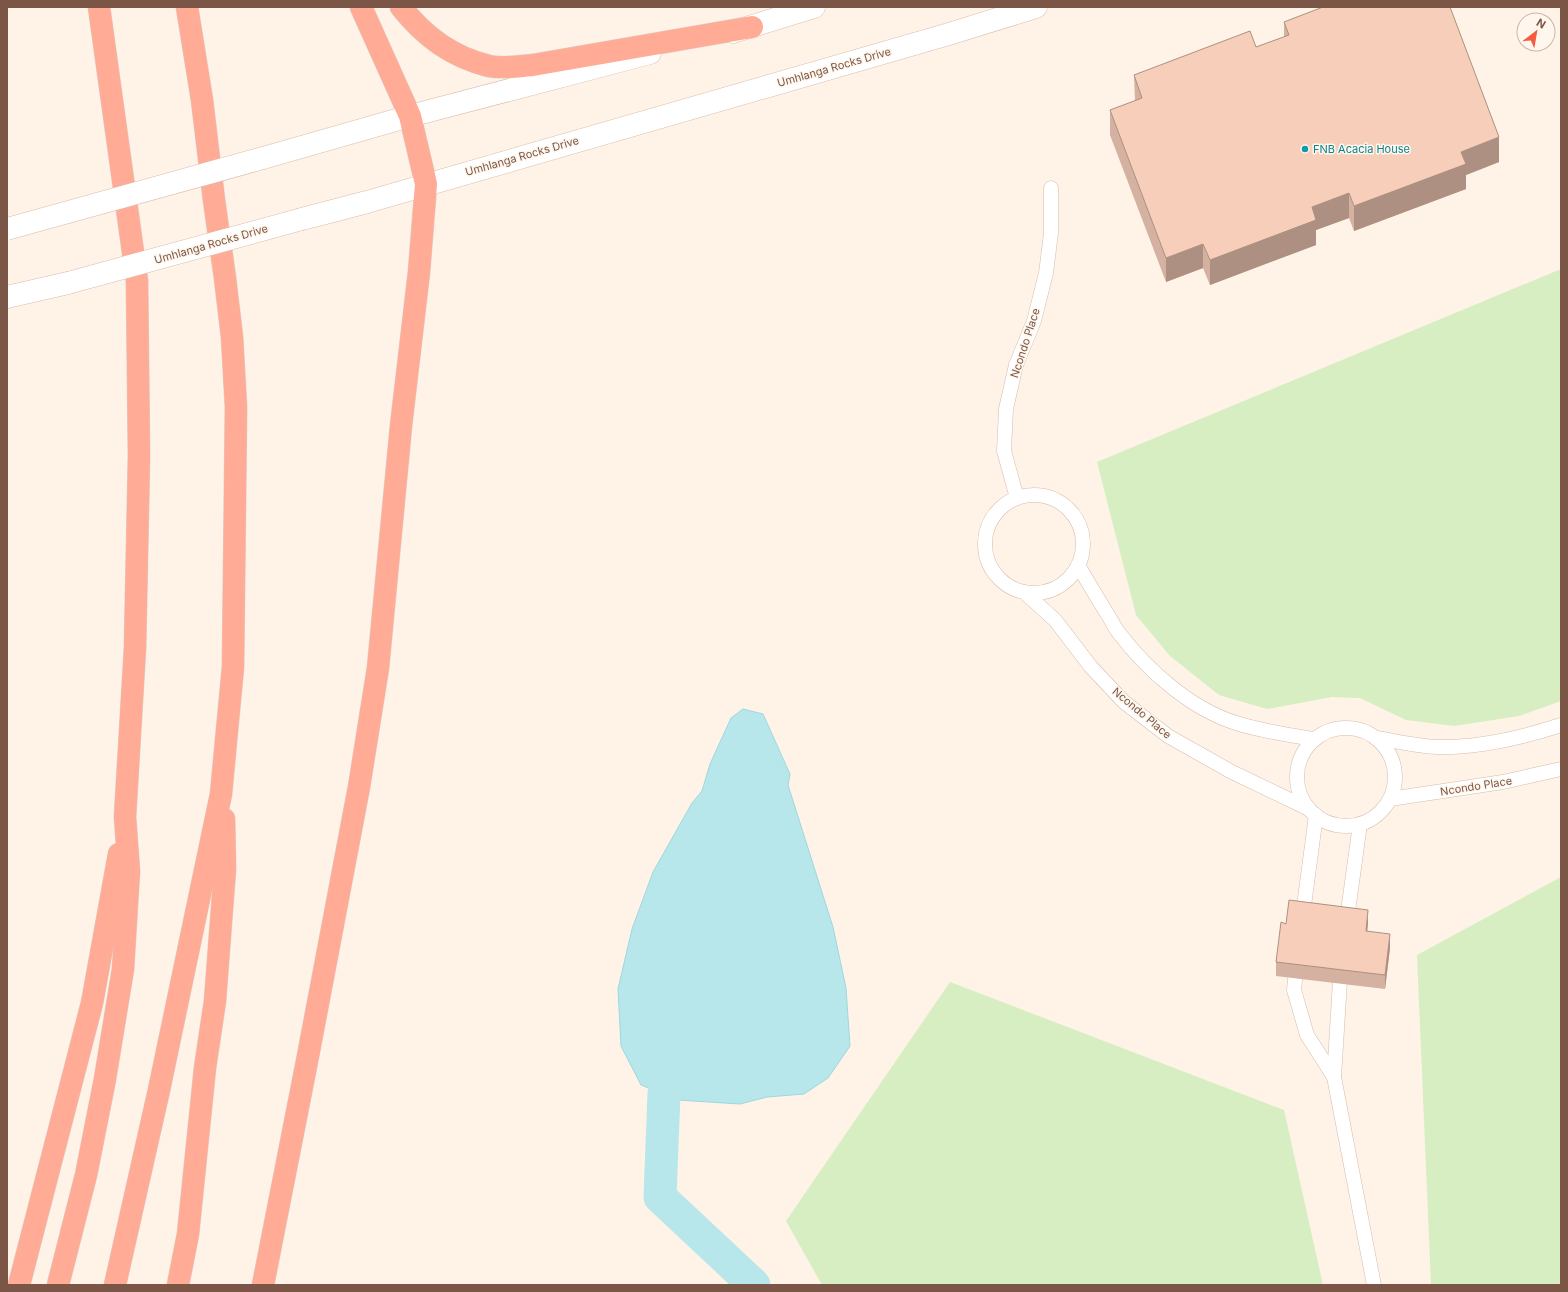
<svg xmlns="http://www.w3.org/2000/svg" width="1568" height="1292" font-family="Inter,sans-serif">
	<rect width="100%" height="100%" fill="#fef3e6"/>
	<g fill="#d7eec2">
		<path d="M1561 269V701L1519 716 1454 726 1406 720 1360 698 1332 697 1267 709 1219 695 1170 656 1136 615 1097 462Z"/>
		<path d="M1561 877V1285H1431L1417 955Z"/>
		<path d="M950 982 1284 1110 1323 1285H822L786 1221Z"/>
	</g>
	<path fill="#b7e7eb" stroke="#9dd8de" d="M743 709 763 714 790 774 788 785 833 927 846 988 850 1046 828 1078 804 1094 767 1097 740 1104 678 1100 641 1085 621 1046 618 989 632 929 653 872 692 803 702 791 710 764 731 718Z"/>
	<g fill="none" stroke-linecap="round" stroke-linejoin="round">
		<path stroke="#b7e7eb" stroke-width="33" d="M664 1094 660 1197 754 1285"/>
		<defs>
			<g id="service">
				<circle cx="1034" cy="544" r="49"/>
				<path d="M1017 498 1004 451 1006 409 1016 365 1034 321 1046 273 1051 233V188"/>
				<path d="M1078 565C1087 581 1097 597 1106 612 1111 619 1114 627 1119 633 1147 670 1191 709 1236 723 1261 731 1288 735 1314 739"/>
				<path d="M1024 592 1055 620 1091 667 1124 702 1168 736 1230 771 1309 809"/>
				<circle cx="1346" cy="777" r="49"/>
				<path d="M1376 738C1396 741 1417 746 1437 747 1479 748 1521 738 1561 725"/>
				<path d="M1390 799 1503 782 1561 769"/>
				<path d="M1302 921 1316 815"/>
				<path d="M1346 926 1360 824"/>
				<path d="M1297 959 1294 990 1307 1035 1334 1077"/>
				<path d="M1341 965 1334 1077 1374 1285"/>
			</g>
			<g id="secondary">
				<path d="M733 32 814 7"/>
				<path d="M263 158 410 116 650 53"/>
				<path d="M302 219 367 202 949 34 1036 7"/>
				<path d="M7 297 68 283"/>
			</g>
			<g id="motorway">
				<path d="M401 7C425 37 452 57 489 66 503 69 519 66 533 65L752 27"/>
				<path d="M19 1285 92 1003 119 854"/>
				<path d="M58 1285 86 1175 105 1079 123 969 129 871 125 817 135 648 139 456 137 281 99 7"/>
				<path d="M115 1285 159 1090 221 794 233 667 236 407 232 337 225 278 214 200 202 100 187 7"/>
				<path d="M178 1285 188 1234 205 1068 215 1001 225 869 224 819"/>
				<path d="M263 1285 308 1056 359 787 378 668 401 426 419 272 426 184 410 116 361 7"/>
			</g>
		</defs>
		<use href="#service" stroke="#d5bcad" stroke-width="15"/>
		<use href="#secondary" stroke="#dabdac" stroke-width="23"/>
		<use href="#motorway" stroke="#ddd3cf" stroke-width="23"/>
		<use href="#service" stroke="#fff" stroke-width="14"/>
		<use href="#secondary" stroke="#fff" stroke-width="22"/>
		<use href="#motorway" stroke="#ffab96" stroke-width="22"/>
		<defs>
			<g id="secondary-bridge">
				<path d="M7 229 263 158"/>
				<path d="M68 283 302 219"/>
			</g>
		</defs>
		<use href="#secondary-bridge" stroke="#dabdac" stroke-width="23" stroke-linecap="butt"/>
		<use href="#secondary-bridge" stroke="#fff" stroke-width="22"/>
	</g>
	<g fill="#d4b1a0">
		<path d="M1284 22 1499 162 1466 175V189L1354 231 1349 218 1316 230V245L1210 285 1203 268 1166 282 1110 135V110L1135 101 1134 75 1256 47 1284 37Z"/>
		<path d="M1368 923 1367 931 1390 948 1385 989 1276 976V962L1286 924Z"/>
	</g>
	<g fill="#ad9082">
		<path d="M1499 137V162L1466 175V189L1354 231V206L1461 152Z"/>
		<path d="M1349 193V218L1316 230V245L1210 285V260L1312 207Z"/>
		<path d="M1203 244V268L1166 282V258Z"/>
		<path d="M1368 910V923L1366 945V931Z"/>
		<path d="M1390 934V948L1385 989V975Z"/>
	</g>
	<g fill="#f7ceba" stroke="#ad9082">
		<path d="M1323 7H1450L1499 137 1461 152 1466 164 1354 206 1349 193 1312 207 1316 220 1210 260 1203 244 1166 258 1110 110 1142 98 1134 75 1250 31 1256 47 1289 35 1284 22Z"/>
		<path d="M1289 900 1368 910 1366 931 1390 934 1385 975 1276 962 1281 922 1286 924Z"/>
	</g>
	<circle fill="#0f9aa8" stroke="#fff7ee" stroke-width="1.5" cx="1305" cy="149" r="4"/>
	<g text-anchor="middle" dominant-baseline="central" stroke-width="3" stroke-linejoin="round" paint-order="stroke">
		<g font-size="11" fill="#7b5647" stroke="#fff7ee">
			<text transform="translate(834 67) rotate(-16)">Umhlanga Rocks Drive</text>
			<text transform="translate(522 156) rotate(-16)">Umhlanga Rocks Drive</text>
			<text transform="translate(211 244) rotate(-16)">Umhlanga Rocks Drive</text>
			<text transform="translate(1025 343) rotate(-72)">Ncondo Place</text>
			<text transform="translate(1142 713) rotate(40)">Ncondo Place</text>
			<text transform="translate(1476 786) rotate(-9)">Ncondo Place</text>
		</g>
		<g font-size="11" fill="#0d838f" stroke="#fff7ee" text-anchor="start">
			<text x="1313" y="149">FNB Acacia House</text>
		</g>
	</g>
	<rect width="1568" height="1292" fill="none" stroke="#7b5647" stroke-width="16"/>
	<g transform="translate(1536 32) rotate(31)"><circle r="19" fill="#fff7ee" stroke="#cab7ab"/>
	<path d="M0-3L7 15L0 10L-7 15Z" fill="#f55b3f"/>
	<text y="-6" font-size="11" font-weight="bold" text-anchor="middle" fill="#7b5647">N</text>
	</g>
</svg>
